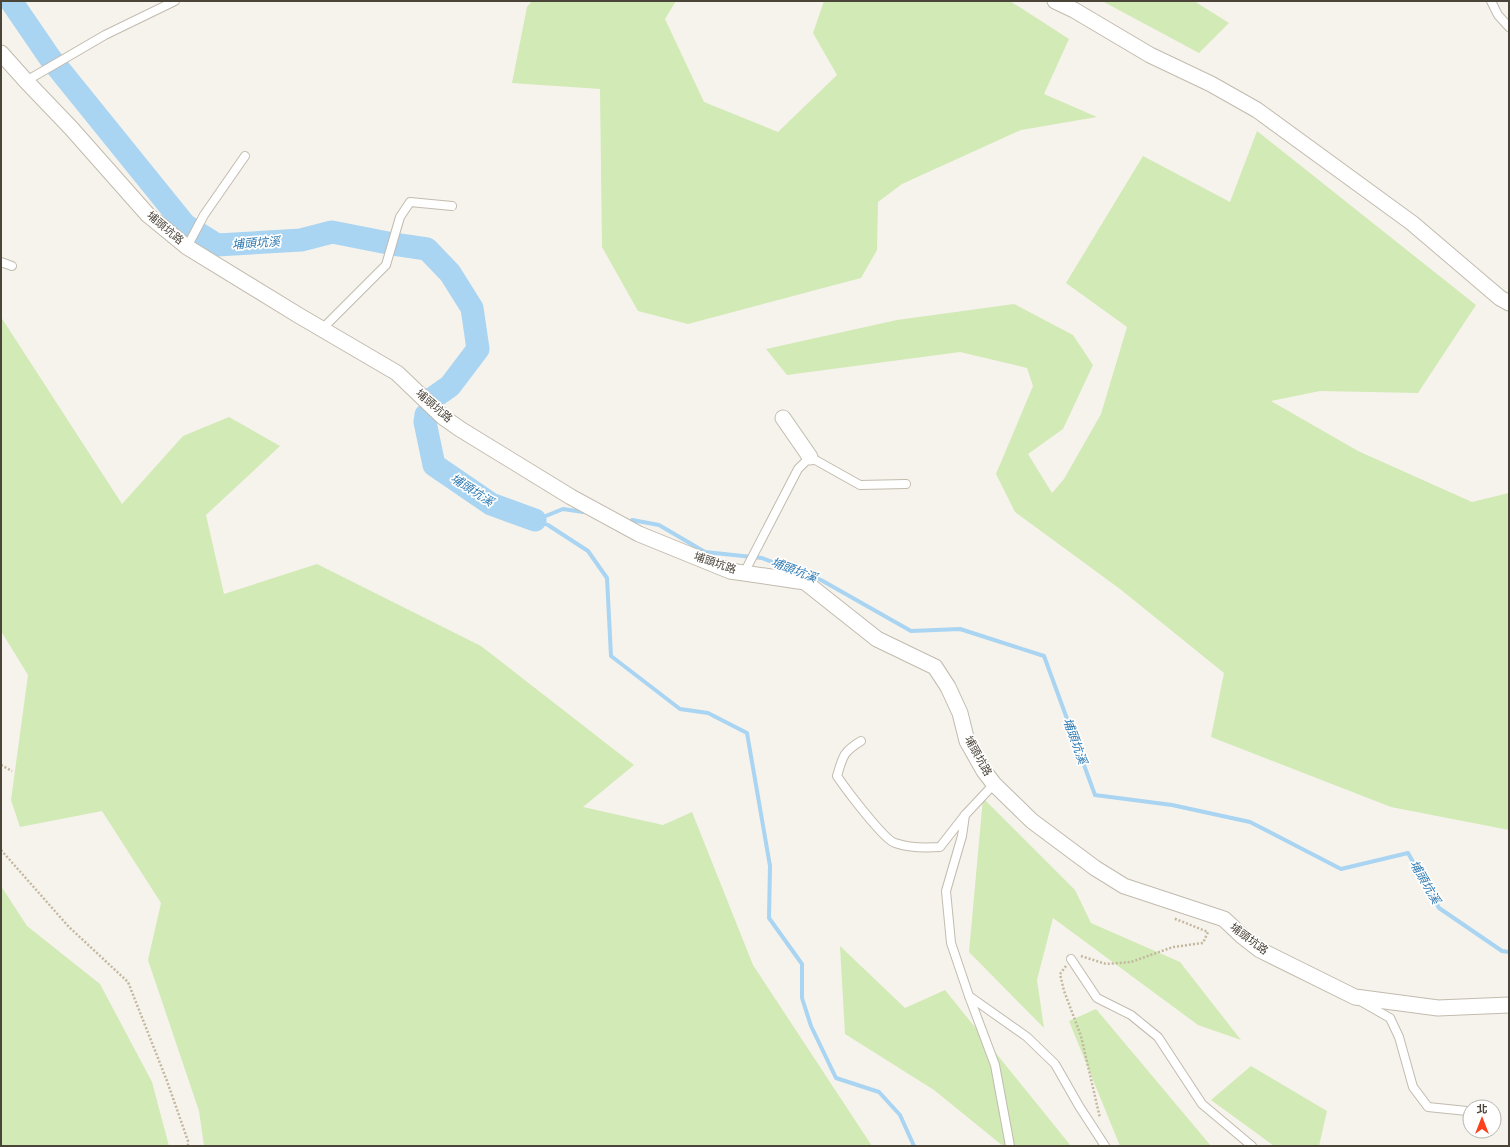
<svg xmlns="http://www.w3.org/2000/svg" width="1510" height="1147" font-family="Roboto,'Noto Sans TC',sans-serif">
	<rect width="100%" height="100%" fill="#f6f3ec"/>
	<g fill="#d2eab5">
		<path d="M532 1H676L665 19 704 102 778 132 837 75 813 33 824 1H1010L1069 39 1044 94 1097 117 1021 130 902 184 878 202 877 250 861 278 688 324 638 311 602 247 600 89 512 83 527 7Z"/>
		<path d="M1102 1H1194L1229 23 1199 53Z"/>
		<path d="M1257 131 1476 305 1418 393 1320 391 1271 401 1358 451 1472 502 1509 493V830L1391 807 1211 737 1224 673 1120 589 1015 512 996 474 1033 386 1027 368 960 352 787 375 766 349 897 320 1014 304 1073 335 1093 365 1063 429 1028 454 1052 493 1064 479 1101 414 1127 327 1066 283 1143 156 1230 202Z"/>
		<path d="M1 317 122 504 183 436 229 417 280 446 206 515 224 594 317 564 481 646 634 765 583 807 663 825 692 812 753 965 872 1146H204L199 1111 148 960 161 903 102 811 20 827 11 800 28 675 1 631Z"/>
		<path d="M983 798 1075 890 1091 923 1180 962 1241 1040 1198 1025 1053 918 1037 980 1044 1028 969 952Z"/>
		<path d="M1 886 27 926 100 984 152 1082 169 1146H1Z"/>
		<path d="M840 946 905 1008 945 990 1071 1146H1003L934 1090 845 1034Z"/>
		<path d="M1096 1009 1211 1146H1120L1069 1021Z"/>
		<path d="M1251 1066 1327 1111 1319 1146H1274L1211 1100Z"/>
	</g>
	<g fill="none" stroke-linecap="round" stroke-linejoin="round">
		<g stroke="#a9d4f2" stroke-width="4">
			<path d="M535 520 548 525 588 551 607 578 611 656 680 709 708 713 747 733 770 866 769 918 802 964V998L811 1026 836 1078 879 1092 900 1115 914 1146"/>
			<path d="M536 520 563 509 583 512"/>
			<path d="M632 520 659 525 705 552 762 558 821 580 911 631 960 629 1044 656 1095 795 1172 805 1250 822 1341 869 1408 853 1439 908 1502 951 1509 952"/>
		</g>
		<g stroke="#a9d4f2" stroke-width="23">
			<path d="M11 1 50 58 185 225 217 245 301 240 332 232 393 244 427 249 450 273 472 308 478 349 450 386 430 400"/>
			<path d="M426 415 425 422 434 465 491 504 535 520"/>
		</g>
		<defs>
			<g id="service">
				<path d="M1491 1 1498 15 1509 27"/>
				<path d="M26 81 105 35 175 1"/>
				<path d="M187 247 204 215 245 156"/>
				<path d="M1 262 12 266"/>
				<path d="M323 328 386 265 400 217 410 202 452 206"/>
				<path d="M744 573 798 469 810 457 860 485 906 484"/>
				<path d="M861 741C843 752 843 756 837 776 845 788 884 840 895 843 909 848 925 848 940 847L965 815 994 784"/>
				<path d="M965 815 962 836 946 891 951 943 969 996 1027 1037 1055 1064 1079 1106 1105 1146"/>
				<path d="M1071 959 1097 998 1131 1015 1158 1037 1202 1104 1252 1146"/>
				<path d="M969 996 995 1065 1010 1146"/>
				<path d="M1362 1002 1390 1018 1399 1037 1413 1087 1428 1107 1467 1111"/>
			</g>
			<g id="minor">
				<path d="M1055 1 1074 10 1150 55 1211 84 1257 110 1412 223 1500 298 1509 303"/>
				<path d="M1 53 26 81 71 128 148 215 187 247 298 315 397 373 443 417 460 429 571 497 639 534 730 571 805 582 877 639 935 667 948 687 960 713 967 741 984 771 994 784 1032 821 1095 868 1124 886 1224 919 1242 936 1260 950 1355 997 1438 1008 1509 1005"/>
				<path d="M783 418 810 457"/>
			</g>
		</defs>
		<use href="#service" stroke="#c2bbae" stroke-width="10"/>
		<use href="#minor" stroke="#c2bbae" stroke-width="17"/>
		<g stroke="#c4b79f" stroke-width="2.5" stroke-dasharray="2 2" stroke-linecap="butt">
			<path d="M1 765 12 771"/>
			<path d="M1 850 69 927 128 982 167 1081 188 1141V1146"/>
			<path d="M1081 956 1106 964 1131 962 1173 947 1203 943 1208 932 1173 918"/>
			<path d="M1066 966 1060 974 1064 991 1081 1036 1100 1118"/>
		</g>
		<use href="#service" stroke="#fff" stroke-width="8"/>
		<use href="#minor" stroke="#fff" stroke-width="15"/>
	</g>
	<g text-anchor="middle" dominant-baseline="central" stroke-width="3.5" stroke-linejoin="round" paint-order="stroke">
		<g font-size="11" fill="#4b4439" stroke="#fff">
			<text transform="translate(165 228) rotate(40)">埔頭坑路</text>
			<text transform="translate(434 406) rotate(41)">埔頭坑路</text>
			<text transform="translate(715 563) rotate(19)">埔頭坑路</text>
			<text transform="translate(978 756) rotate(61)">埔頭坑路</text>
			<text transform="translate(1249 939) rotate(37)">埔頭坑路</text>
		</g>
		<g font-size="12" font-style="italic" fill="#2e7ab2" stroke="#fff">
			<text transform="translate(256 243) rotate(-4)">埔頭坑溪</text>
			<text transform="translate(472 490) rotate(33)">埔頭坑溪</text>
			<text transform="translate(794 570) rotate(21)">埔頭坑溪</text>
			<text transform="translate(1075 741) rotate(70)">埔頭坑溪</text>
			<text transform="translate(1425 882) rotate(60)">埔頭坑溪</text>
		</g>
	</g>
	<rect width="1510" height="1147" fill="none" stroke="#4b4439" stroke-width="4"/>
	<g transform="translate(1482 1119)"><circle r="19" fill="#ffffff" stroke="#b7b4b0"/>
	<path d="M0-3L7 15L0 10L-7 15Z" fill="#fc3f1d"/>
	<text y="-6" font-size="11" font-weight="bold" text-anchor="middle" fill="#4b4439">北</text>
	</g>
</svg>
